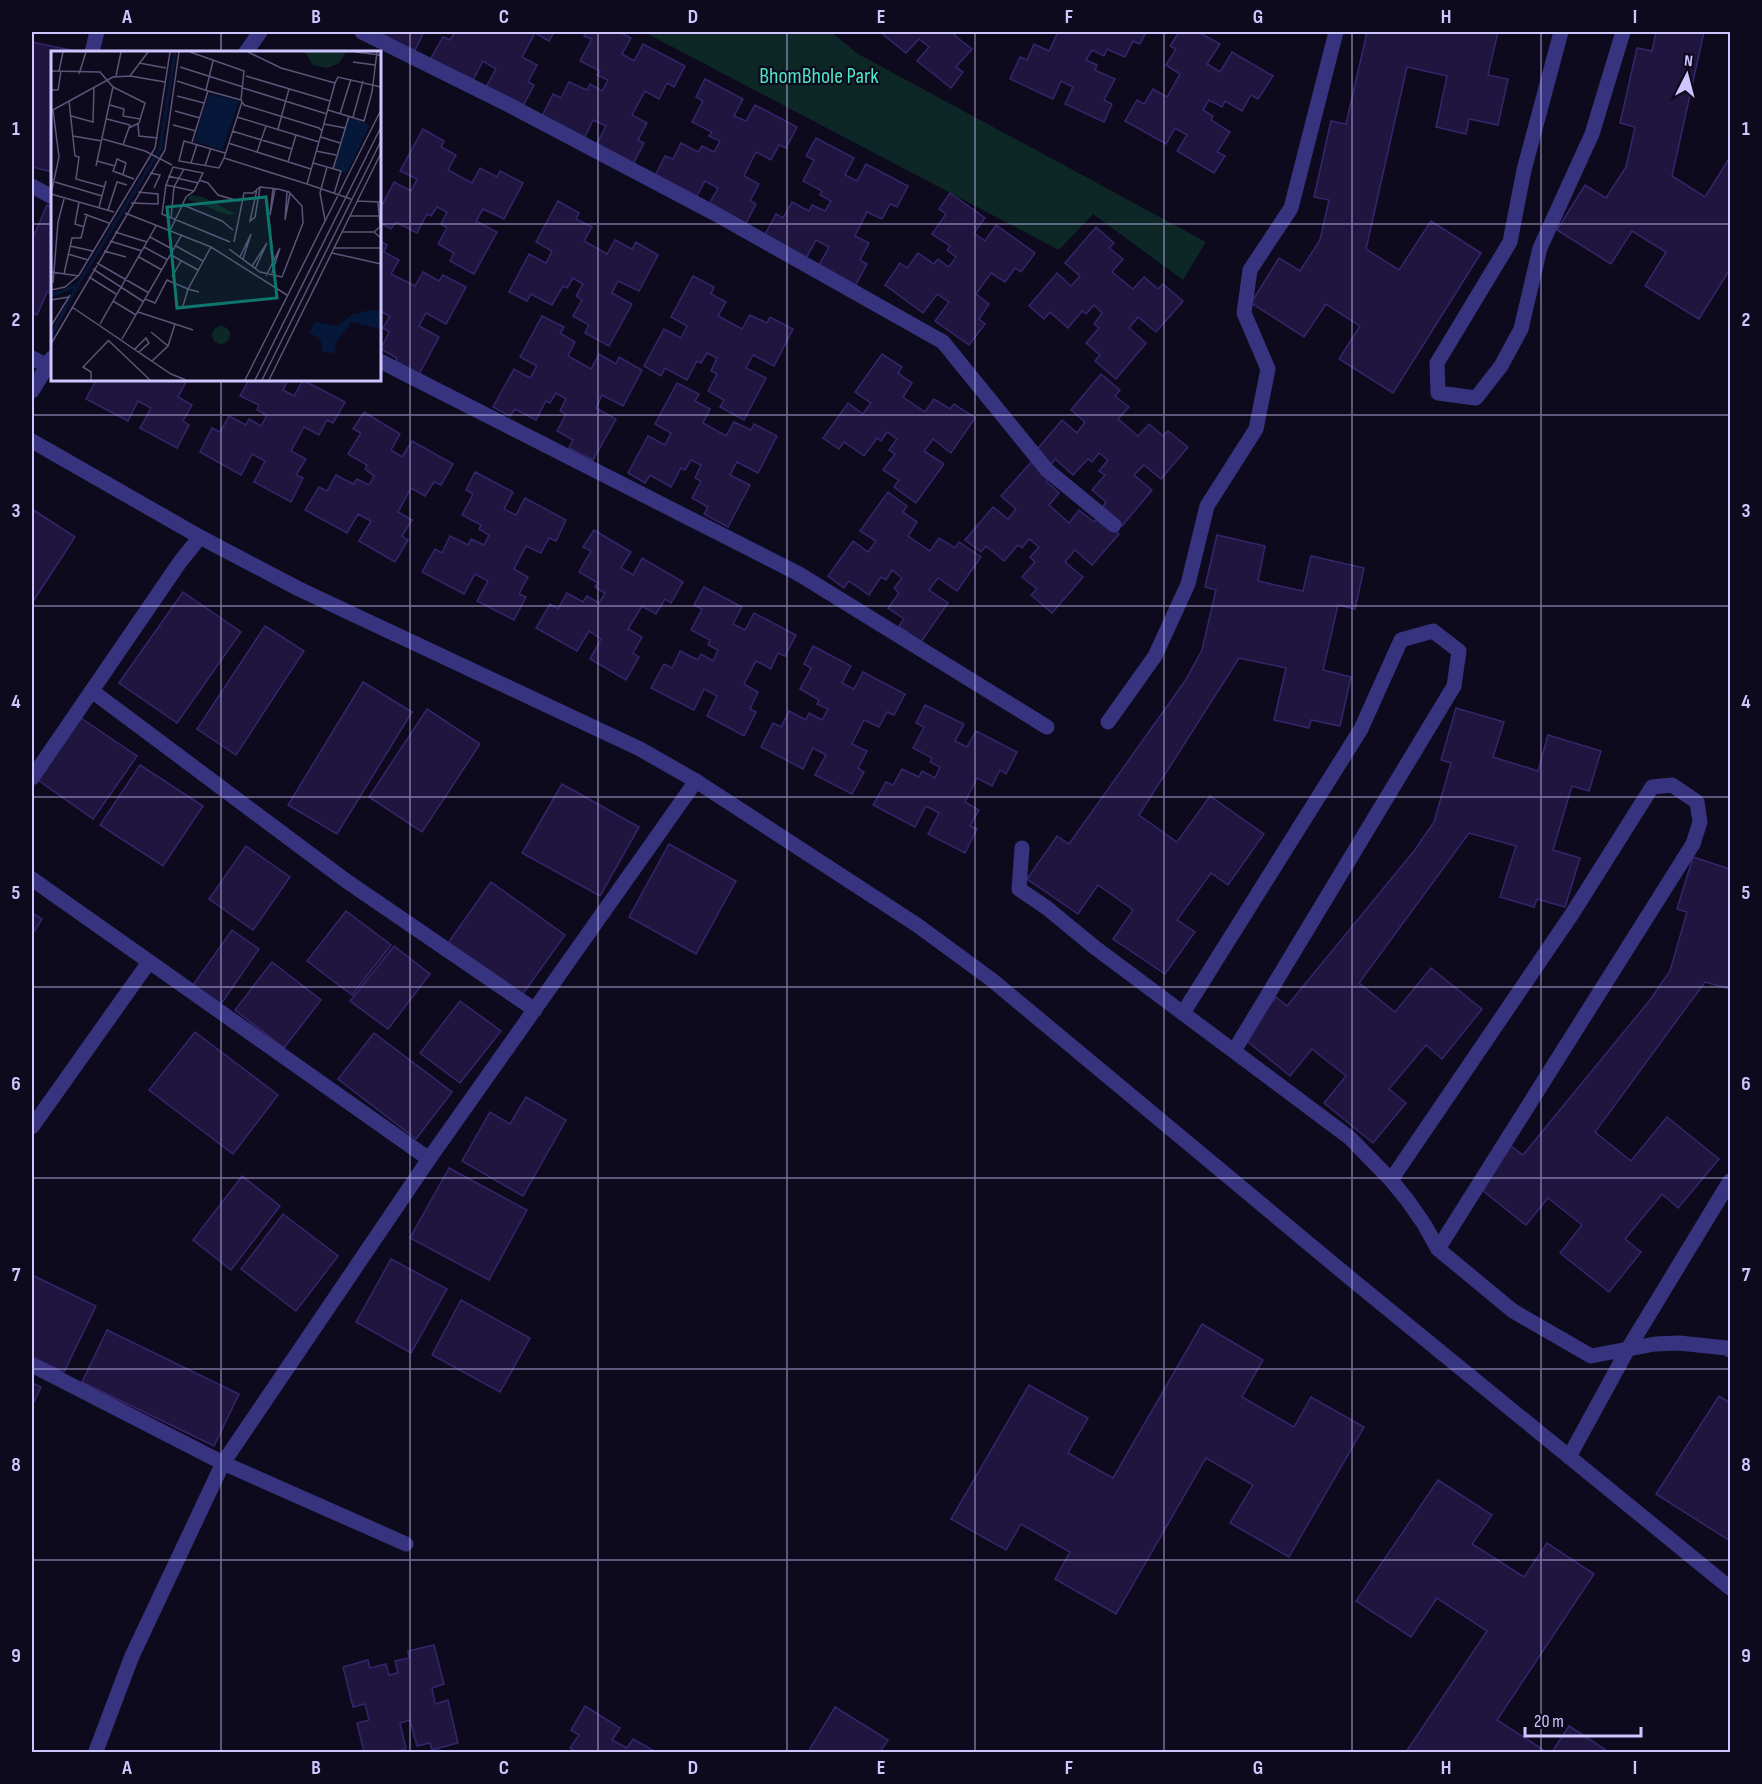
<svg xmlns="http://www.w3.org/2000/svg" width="1762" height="1784" font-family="'Sofia Sans Condensed',sans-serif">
	<rect width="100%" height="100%" fill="#0e0a1d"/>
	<path fill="#0d2727" d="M644 32H831L858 54 1206 242 1183 280 1093 214 1059 250Z"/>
	<g fill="#1f153f" stroke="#35266c" stroke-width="1.5">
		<path d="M377 32H424L414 52Z"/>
		<path d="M455 32H488L492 33 493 32H554L549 41 535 33 522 57 537 65 528 82 534 85 522 108 485 89 496 69 483 61 472 82 430 60 443 37 450 40Z"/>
		<path d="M586 32H619L631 38 622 54 634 61 643 44 685 66 674 87 667 83 659 99 645 91 632 115 647 123 638 140 644 143 632 166 595 147 606 126 593 120 583 141 541 118 553 94 561 98 569 82 587 90 590 84 602 91 608 80 597 75 600 71 580 61 592 39 584 36Z"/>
		<path d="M880 32H958L954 35 972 49 956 67 963 72 951 88 917 61 929 47 919 39 906 53Z"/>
		<path d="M1058 32H1146L1140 44 1133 41 1125 57 1107 49 1104 56 1092 50 1086 60 1097 65 1095 70 1115 79 1104 100 1112 104 1104 122 1065 104 1073 87 1061 81 1053 99 1010 79 1020 57 1027 60 1034 44 1049 51Z"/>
		<path d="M1179 32H1198L1220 44 1207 64 1220 72 1232 52 1273 76 1258 99 1251 95 1242 111 1225 101 1222 107 1209 100 1203 110 1213 116 1211 120 1230 132 1217 152 1225 156 1214 173 1177 151 1187 135 1175 128 1166 144 1125 121 1137 100 1144 104 1153 89 1167 97 1180 74 1166 65 1176 49 1170 46Z"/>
		<path d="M1367 32H1498L1488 75 1508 79 1498 125 1469 119 1466 134 1436 127 1447 76 1407 67 1366 249 1399 270 1431 221 1481 253 1393 393 1339 359 1360 326 1326 304 1304 337 1251 303 1279 258 1300 271 1320 240 1329 200 1314 197 1331 121 1346 124Z"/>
		<path d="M1656 32H1704L1672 176 1705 197 1730 157V269L1699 319 1645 286 1666 252 1632 231 1611 264 1557 230 1585 185 1606 198 1626 167 1635 127 1620 123 1637 48 1652 51Z"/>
		<path d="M32 42 80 52H52V172L32 167Z"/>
		<path d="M705 79 743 99 734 116 746 121 755 105 797 127 786 148 779 145 771 160 756 152 744 176 759 184 750 201 756 204 744 227 707 208 718 188 705 181 694 201 653 180 665 156 673 159 681 143 698 152 702 146 714 152 720 141 709 136 712 132 692 122 703 101 696 97Z"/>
		<path d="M423 129 444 141 441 147 456 155 448 170 472 183 480 168 497 177 500 171 523 183 504 219 483 209 476 221 497 232 474 274 450 261 454 253 438 244 447 228 441 224 447 212 437 207 431 216 427 214 417 233 396 222 391 229 380 223V209L394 182 411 191 417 179 400 171Z"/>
		<path d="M816 138 854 158 845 175 857 181 866 164 908 186 897 207 890 204 882 219 867 212 855 236 869 243 860 260 867 264 855 286 818 267 829 247 816 240 805 260 763 238 776 214 783 218 792 202 809 211 812 205 825 211 831 201 820 195 822 191 803 181 814 160 806 156Z"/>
		<path d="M950 193 985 218 974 233 985 241 996 225 1035 253 1021 272 1015 268 1005 282 991 273 976 294 989 304 979 319 985 324 969 345 935 321 949 302 937 294 923 313 885 285 900 263 907 268 918 253 934 264 938 259 949 267 956 257 947 250 950 246 932 234 946 214 939 209Z"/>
		<path d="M558 201 579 213 576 219 592 227 584 241 607 254 615 240 632 249 636 242 658 255 639 291 618 281 612 293 632 304 609 346 585 333 589 325 573 316 582 300 576 296 583 284 573 278 567 288 563 286 552 305 531 294 527 301 509 292 529 254 546 263 552 251 536 242Z"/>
		<path d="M47 205 52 208V294L47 292 37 315 32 313V240Z"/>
		<path d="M1096 227 1114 243 1109 248 1123 259 1112 272 1133 289 1144 277 1158 289 1163 284 1183 301 1156 332 1138 317 1129 328 1146 343 1116 379 1095 361 1100 355 1086 343 1099 328 1094 324 1102 313 1094 305 1086 314 1082 311 1068 328 1050 312 1044 319 1029 306 1057 273 1071 286 1080 276 1065 263Z"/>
		<path d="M380 241 387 245 384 252 399 260 391 274 415 286 423 272 439 281 443 275 466 287 446 324 426 313 419 326 439 337 417 378 393 365 397 358 381 349 389 332 383 328 390 316 380 311Z"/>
		<path d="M693 276 714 287 711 294 726 302 718 316 742 329 750 315 767 323 770 317 793 329 774 366 753 355 746 368 766 378 744 420 720 407 724 400 708 391 717 374 711 371 717 358 707 353 701 363 697 361 687 380 665 368 661 376 644 366 664 329 681 338 687 326 671 317Z"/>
		<path d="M542 316 564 327 560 333 575 342 568 356 591 369 599 354 616 364 619 357 642 370 623 406 602 395 596 408 616 419 593 460 569 448 573 440 557 431 566 414 560 411 566 399 556 393 550 403 546 401 536 420 515 409 510 416 493 407 514 369 530 378 537 366 520 357Z"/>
		<path d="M882 354 902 367 898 373 912 383 903 397 925 412 934 399 950 409 954 404 975 418 951 453 933 439 924 451 944 464 916 503 894 487 899 480 883 470 895 454 889 450 897 439 887 432 881 441 877 438 864 456 844 442 839 449 823 438 848 403 863 414 871 403 855 392Z"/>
		<path d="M1101 374 1120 390 1115 396 1129 407 1118 419 1138 436 1149 424 1163 436 1168 431 1188 447 1161 479 1144 465 1134 475 1152 490 1122 526 1101 509 1106 502 1092 490 1105 475 1099 471 1108 460 1099 453 1092 462 1088 459 1073 475 1055 459 1050 466 1034 453 1062 420 1077 433 1085 422 1071 410Z"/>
		<path d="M96 380H187L178 397 192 405 183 421 189 425 177 448 140 428 151 408 138 401 128 421 86 399Z"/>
		<path d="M249 380H288L283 390 294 396 303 380 345 402 333 423 327 420 319 435 304 427 291 451 306 459 296 475 303 478 291 502 254 482 265 461 252 454 241 475 200 452 212 428 220 432 229 416 246 425 249 419 261 426 267 415 257 410 259 405 240 396Z"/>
		<path d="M677 383 699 394 695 401 710 409 703 423 726 436 734 422 751 430 754 424 777 436 758 473 737 462 730 475 750 485 728 527 704 514 708 507 692 498 701 481 695 478 701 465 691 460 685 470 681 468 671 487 650 475 645 483 628 473 648 436 665 445 671 433 655 424Z"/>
		<path d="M364 412 400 434 391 450 402 457 412 441 453 464 441 485 434 482 425 496 411 488 398 512 412 520 402 536 408 540 395 562 359 541 371 521 358 514 347 533 305 510 319 487 327 491 336 475 353 484 357 479 369 485 374 476 365 469 367 465 348 454 361 433 353 429Z"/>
		<path d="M1032 461 1050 476 1046 481 1059 493 1049 505 1069 523 1079 510 1094 522 1099 517 1119 534 1092 565 1075 550 1065 562 1083 577 1052 613 1031 595 1037 589 1022 577 1035 562 1030 557 1039 547 1029 539 1022 548 1018 545 1004 561 986 546 981 552 965 540 993 507 1008 519 1016 509 1001 496Z"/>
		<path d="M475 472 513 492 504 509 516 515 525 498 566 520 556 541 549 538 541 553 526 546 514 569 528 577 519 594 526 597 514 620 477 601 488 581 475 574 464 594 422 572 435 549 442 553 450 536 468 545 471 539 484 545 489 535 479 529 481 525 462 515 473 494 466 490Z"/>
		<path d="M888 492 907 506 903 512 917 522 908 536 930 551 939 538 955 548 959 542 981 557 957 591 938 578 929 590 948 603 921 642 899 626 904 619 888 608 899 593 894 588 902 578 892 570 886 580 881 577 869 595 849 581 844 588 828 576 853 541 868 552 876 541 860 531Z"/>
		<path d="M32 509 75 537 32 603Z"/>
		<path d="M594 530 631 552 621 568 633 575 642 558 683 582 671 603 665 599 656 614 642 606 628 629 642 637 633 653 639 657 626 680 590 659 601 639 589 631 577 651 536 628 550 604 558 609 567 593 583 602 587 596 599 603 605 593 595 587 598 583 579 572 591 551 583 547Z"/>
		<path d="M1217 535 1265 546 1258 581 1303 591 1311 556 1364 568 1355 609 1338 605 1323 670 1351 677 1340 726 1311 720 1309 728 1274 720 1286 668 1239 658 1139 815 1177 842 1210 796 1264 834 1228 885 1211 873 1177 920 1195 932 1165 974 1113 939 1133 910 1098 885 1078 914 1027 879 1057 836 1069 844 1185 681 1202 650 1216 590 1205 587Z"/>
		<path d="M704 587 742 607 733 624 745 630 754 613 796 635 785 656 778 653 771 669 756 661 744 684 758 692 750 709 756 712 744 736 707 716 717 696 704 689 694 710 651 688 664 664 672 668 680 651 698 660 701 654 713 661 718 650 708 645 710 640 691 630 702 609 694 605Z"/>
		<path d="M183 592 241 632 177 723 119 683Z"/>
		<path d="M265 626 304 651 236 755 197 729Z"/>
		<path d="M813 646 851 666 842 683 854 689 863 672 905 694 894 715 887 712 879 727 864 720 852 744 867 751 858 768 864 772 852 794 815 775 826 755 813 748 803 769 761 747 773 723 781 727 789 711 806 720 809 713 822 720 828 709 817 704 819 700 800 689 811 668 804 664Z"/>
		<path d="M363 682 412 712 337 834 288 805Z"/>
		<path d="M925 705 964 724 955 741 967 747 976 731 1017 752 1006 774 1000 770 992 786 977 778 965 802 979 810 970 826 977 829 965 853 928 834 939 813 926 806 915 827 873 805 886 782 893 785 902 769 919 777 922 771 935 778 940 767 930 762 932 758 913 748 924 727 916 723Z"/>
		<path d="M1456 708 1504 722 1493 757 1538 771 1548 735 1601 751 1589 791 1572 786 1553 850 1580 858 1565 907 1537 899 1534 907 1500 897 1516 846 1469 833 1359 983 1395 1012 1431 968 1482 1009 1442 1059 1426 1045 1389 1089 1406 1103 1373 1143 1324 1103 1346 1076 1312 1049 1290 1076 1243 1038 1276 997 1287 1006 1414 851 1434 822 1451 763 1441 760Z"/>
		<path d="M427 709 480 744 422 832 369 797Z"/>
		<path d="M81 718 137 756 93 819 38 780Z"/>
		<path d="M140 765 203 806 163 866 100 825Z"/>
		<path d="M562 784 639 827 600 896 522 853Z"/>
		<path d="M669 844 736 881 696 954 629 917Z"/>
		<path d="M246 846 290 877 253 930 209 899Z"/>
		<path d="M1693 857 1730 869V989L1705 982 1595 1132 1631 1161 1667 1117 1719 1159 1678 1208 1662 1194 1625 1239 1641 1252 1609 1292 1560 1253 1582 1225 1548 1198 1526 1225 1478 1187 1511 1146 1523 1155 1650 1000 1670 971 1687 912 1677 909Z"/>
		<path d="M491 882 565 935 522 995 448 943Z"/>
		<path d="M346 911 391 945 352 995 307 961Z"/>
		<path d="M32 913 42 919 32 935Z"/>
		<path d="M232 930 259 949 221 1004 193 985Z"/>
		<path d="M394 946 430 974 388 1029 350 1001Z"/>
		<path d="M272 962 321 1000 284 1048 235 1010Z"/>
		<path d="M460 1001 501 1031 460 1083 420 1053Z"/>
		<path d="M195 1032 278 1095 233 1154 149 1090Z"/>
		<path d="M374 1033 452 1092 416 1139 338 1079Z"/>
		<path d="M526 1097 566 1120 523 1196 462 1161 490 1112 510 1124Z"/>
		<path d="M449 1168 527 1210 489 1280 410 1238Z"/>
		<path d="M242 1176 280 1206 231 1270 193 1240Z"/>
		<path d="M283 1214 338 1256 296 1311 241 1269Z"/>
		<path d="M391 1259 447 1289 411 1353 356 1322Z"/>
		<path d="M32 1275 96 1306 64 1372 32 1357Z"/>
		<path d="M461 1300 530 1338 500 1392 432 1355Z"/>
		<path d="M1202 1324 1263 1360 1242 1397 1294 1427 1311 1397 1364 1427 1289 1557 1230 1523 1253 1485 1206 1458 1116 1614 1055 1579 1070 1552 1021 1524 1006 1550 951 1519 1029 1385 1088 1418 1068 1453 1113 1478Z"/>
		<path d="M107 1330 239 1394 214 1446 82 1382Z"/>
		<path d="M32 1383 41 1387 32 1406Z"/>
		<path d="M1719 1396 1730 1403V1541L1656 1494Z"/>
		<path d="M1438 1480 1492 1515 1472 1544 1524 1577 1547 1543 1594 1574 1497 1720 1547 1752H1406L1487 1631 1437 1598 1411 1637 1356 1601Z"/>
		<path d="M434 1645 444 1684 432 1688 435 1704 448 1700 458 1743 432 1750 430 1743 417 1746 410 1720 400 1723 406 1749 390 1752H364L357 1723 369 1720 365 1704 353 1707 343 1667 368 1660 370 1668 386 1664 389 1675 398 1673 395 1661 409 1658 408 1651Z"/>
		<path d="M585 1706 620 1728 612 1740 627 1748 633 1739 656 1752H577L570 1748 579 1735 571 1730Z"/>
		<path d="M835 1707 888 1740 880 1752H808Z"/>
		<path d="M1569 1726 1609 1752H1552Z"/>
	</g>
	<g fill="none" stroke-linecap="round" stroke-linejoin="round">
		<g stroke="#37337f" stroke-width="15">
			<path d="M362 32 507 104 714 213 943 342 1047 470 1114 525"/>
			<path d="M1561 32 1524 170 1510 242 1437 363 1438 393 1476 398 1501 366 1521 329 1540 248 1592 134 1623 32"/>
			<path d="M92 52 97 32"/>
			<path d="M246 52 260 32"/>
			<path d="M32 186 52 197"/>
			<path d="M32 358 48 366"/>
			<path d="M380 361 799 574 1047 727"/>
			<path d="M32 391 52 358"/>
			<path d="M32 441 200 537 299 589 640 749 696 781 917 925 992 980 1350 1278 1730 1588"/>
			<path d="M92 691 345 880 535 1010"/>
			<path d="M1108 722 1155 656 1188 584 1207 506 1256 429 1268 369 1244 313 1250 270 1291 208 1336 32"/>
			<path d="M32 778 180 562 200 537"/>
			<path d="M1022 848 1019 889 1047 908 1093 946 1350 1138 1391 1180 1408 1201 1424 1224 1438 1249 1513 1311 1591 1356 1655 1344 1679 1343 1727 1348 1730 1350"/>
			<path d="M32 879 429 1159"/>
			<path d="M1183 1013 1361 729 1401 640 1433 631 1459 651 1454 686 1234 1051"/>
			<path d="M32 1127 149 962"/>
			<path d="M1391 1180 1572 914 1652 787 1672 785 1697 802 1700 822 1693 844 1438 1249"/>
			<path d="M32 1365 223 1463 429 1159 696 781"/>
			<path d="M1569 1457 1628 1349 1730 1181"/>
			<path d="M96 1751 132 1656 223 1463 406 1544"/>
		</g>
	</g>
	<path fill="none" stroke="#cec6ff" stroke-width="1.5" stroke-opacity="0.55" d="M221 32V52M410 32V1752M598 32V1752M787 32V1752M975 32V1752M1164 32V1752M1352 32V1752M1541 32V1752M32 224H52M380 224H1730M221 380V1752M32 415H1730M32 606H1730M32 797H1730M32 987H1730M32 1178H1730M32 1369H1730M32 1560H1730"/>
	<g text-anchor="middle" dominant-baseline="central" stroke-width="4.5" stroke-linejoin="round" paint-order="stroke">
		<g font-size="22" fill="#4de4c1" stroke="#0e0a1d">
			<text x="819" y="76">BhomBhole Park</text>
		</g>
	</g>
	<g transform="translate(51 51)">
		<rect width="330" height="330" fill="#0e0a1d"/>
		<path d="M254 1H295L288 12 276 17 262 14ZM140 144 152 146 185 163 177 164 136 148ZM161 284a9 9 0 1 1 18 0a9 9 0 1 1-18 0Z" fill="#0d2727"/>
		<path d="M158 43 188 50 171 99 143 90ZM297 65 319 74 295 123 282 117ZM320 259 330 260V278L300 271 285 291 284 302 272 301 269 287 258 282 264 271 287 275 302 263Z" fill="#06183a"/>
		<path fill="none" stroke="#06183a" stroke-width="3" d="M0 244 26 235 109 98 124 1M0 285 26 235"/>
		<path fill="none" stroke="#5b5577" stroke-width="1.5" d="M139 1 193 20 190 49 193 54 268 77 271 80 256 133 300 148M197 1 230 17 284 32 271 80M304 1 330 4M302 11 324 14M88 12 115 17M129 16 192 36M0 20 49 21 62 36 45 115M8 20 12 1M28 23 35 1M65 25 70 1M79 25 114 31M195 25 279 50M126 30 157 40M284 32 287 26 330 36M62 36 94 52 88 72 78 77M192 37 276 63M0 39H7L10 20M155 39 162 10M126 45 153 52M18 50 24 105 28 106 25 128 54 136M191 51 173 107 256 133M59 54 73 58 72 65 89 68M277 59 313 70 321 41 326 1M0 60 62 26 79 25 97 1M124 60 149 67M289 63 300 28M20 65 42 71 43 36M186 66 245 84M302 66 312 30M56 68 79 74 72 94M87 73 88 85 107 87M273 73 294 77M122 74 145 80M227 78 238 38M181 80 241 98M22 85 51 90M270 86 289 92M52 88 94 100 121 114M141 91 157 40 190 49M177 92 260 118M265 100 285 104M206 101 215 75M173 107 168 117 128 110 133 90 174 102M46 110 64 115 66 108 75 112 72 123M237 111 245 84 268 91M140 112 146 93M262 112 290 120 283 143M64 115 62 120 83 128M154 115 160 97M282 118 298 65M99 122 109 124 103 137M117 125 147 132M148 129 157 132 167 144 188 150M4 131 51 145M115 134 111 163 179 191M222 137 219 164 224 138M206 138 199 170 204 166 209 137M236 141 234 169 239 142M0 143 8 106 2 59M0 143 63 161M306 150 330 151M28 151 24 173 33 176M80 152 107 153V143L87 141M327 152 329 175M132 154 171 170 182 179M48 156 55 130M57 159 66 131 76 134M74 162 160 196 236 244M33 163 58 172M299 165H330M120 167 123 136 133 118M274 169 269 142 276 116M330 175 323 181 330 187M119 180 135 146 143 140 152 122 122 116 115 134 143 140M64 181 96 191M291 181H323M99 186 123 199M59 190 91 200M19 195 42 200M125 195 152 210M93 196 117 209M282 197H330M178 198 209 221 231 226 252 172 251 155 238 141 227 138 209 136 202 142H193L183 191M53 200 75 206M281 202 330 213M17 203 37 209M120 204 147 219M88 206 111 219M189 206 200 183 192 208M46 212 98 242M201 215 216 192 204 218M42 218 93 251M0 221 28 225M13 223 21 187H30L36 163M215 225 229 197 221 222M38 226 65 243M121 226 130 210M2 232 7 171 13 148M0 239 14 236 28 224 104 97 119 1M94 248 104 252 116 229 137 238 160 196M0 249 18 246M62 250 85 264M132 255 137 238 148 241M21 256 120 323 135 329M87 261 124 273 117 295 101 310M49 273 105 175M124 273 142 279M0 275 19 244M100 281 117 295M71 288 130 185M57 289 99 329M0 293 114 99 128 1M84 298 95 287 98 292 88 301M40 329V321L32 316 57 290M194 329 330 59M204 329 330 76M211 329 330 90M218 329 330 102"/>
		<path fill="#0f766e" fill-opacity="0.15" stroke="#0f766e" stroke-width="3" d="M215 146 226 247 126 257 116 156Z"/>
		<rect width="330" height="330" fill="none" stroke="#cec6ff" stroke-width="3"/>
	</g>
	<rect width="1762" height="1784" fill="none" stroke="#0e0a1d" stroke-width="66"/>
	<g transform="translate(1687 75) rotate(6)" stroke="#0e0a1d" stroke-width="4.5" paint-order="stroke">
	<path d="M0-4.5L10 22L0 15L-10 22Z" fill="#cec6ff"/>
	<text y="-9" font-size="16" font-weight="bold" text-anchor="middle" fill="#cec6ff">N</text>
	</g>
	<path d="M1525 1727v9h116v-9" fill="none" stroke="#cec6ff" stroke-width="3"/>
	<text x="1534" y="1727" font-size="18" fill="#cec6ff" stroke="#0e0a1d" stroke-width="4.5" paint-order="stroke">20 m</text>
	<rect x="33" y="33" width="1696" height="1718" fill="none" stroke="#cec6ff" stroke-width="2"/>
	<g font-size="20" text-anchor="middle" font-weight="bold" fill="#cec6ff">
		<text x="127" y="23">A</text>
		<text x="316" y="23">B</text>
		<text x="504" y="23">C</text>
		<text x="693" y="23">D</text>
		<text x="881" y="23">E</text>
		<text x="1069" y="23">F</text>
		<text x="1258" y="23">G</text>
		<text x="1446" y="23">H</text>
		<text x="1635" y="23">I</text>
		<text x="16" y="135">1</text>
		<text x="1746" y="135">1</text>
		<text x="16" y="326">2</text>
		<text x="1746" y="326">2</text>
		<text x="16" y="517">3</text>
		<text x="1746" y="517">3</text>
		<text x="16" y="708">4</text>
		<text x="1746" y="708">4</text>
		<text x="16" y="899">5</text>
		<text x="1746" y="899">5</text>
		<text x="16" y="1090">6</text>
		<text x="1746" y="1090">6</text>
		<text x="16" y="1281">7</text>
		<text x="1746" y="1281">7</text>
		<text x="16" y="1471">8</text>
		<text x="1746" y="1471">8</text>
		<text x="16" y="1662">9</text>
		<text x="1746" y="1662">9</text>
		<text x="127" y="1774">A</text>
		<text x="316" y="1774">B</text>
		<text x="504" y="1774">C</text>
		<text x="693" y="1774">D</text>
		<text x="881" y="1774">E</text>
		<text x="1069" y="1774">F</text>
		<text x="1258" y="1774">G</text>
		<text x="1446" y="1774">H</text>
		<text x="1635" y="1774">I</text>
	</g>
</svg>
